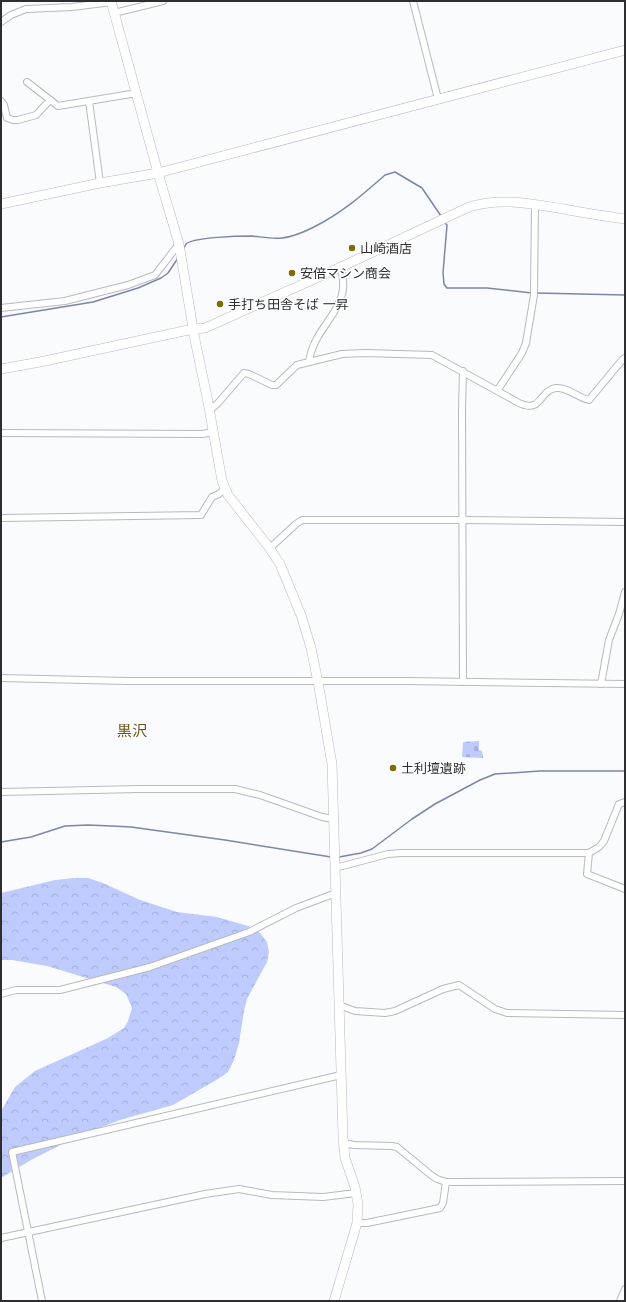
<svg xmlns="http://www.w3.org/2000/svg" width="626" height="1302" font-family="Helvetica,'Noto Sans JP',sans-serif">
	<defs>
		<pattern id="forest-crowns" width="20" height="18" patternUnits="userSpaceOnUse"><rect width="20" height="18" fill="#bfcbfd"/><path d="M2 6a3 3 0 1 1 6 0M12 15a3 3 0 1 1 6 0" fill="none" stroke="#a4afd9"/></pattern>
		<pattern id="cemetery-stones" width="16" height="16" patternUnits="userSpaceOnUse"><rect width="16" height="16" fill="#bfcbfd"/><path d="M2 7V4a2 2 0 0 1 4 0v3zM10 15v-3a2 2 0 0 1 4 0v3z" fill="#a4afd9"/></pattern>
	</defs>
	<rect width="100%" height="100%" fill="#fafbfe"/>
	<path fill="url(#forest-crowns)" d="M75 878H88L103 883 140 900 177 912 217 917 248 926 260 933 267 942 269 952 267 962 247 999 244 1011 239 1043 234 1060 228 1072 218 1079 173 1105 120 1120 78 1136 31 1160 1 1178V1111L15 1087 35 1071 108 1038 124 1028 128 1021 132 1008 126 994 116 987 47 966 12 960H1V893L55 880Z"/>
	<path fill="url(#cemetery-stones)" d="M479 741V750L482 751 483 758 462 757 463 742Z"/>
	<g fill="none" stroke-linecap="round" stroke-linejoin="round">
		<g stroke="#7c85aa" stroke-width="1.5">
			<path d="M445 223 447 225 443 273 444 284 447 288H487L532 293"/>
			<path d="M183 250C184 248 185 246 186 244 193 237 241 236 252 236 262 237 272 239 282 238 293 237 304 232 314 227 343 212 361 196 385 175L395 172 422 188 441 216"/>
			<path d="M536 293 625 295"/>
			<path d="M1 317 93 302 138 288 161 278 168 273 178 258"/>
			<path d="M1 842 31 837 65 826 88 825 112 826 131 827 225 840 331 857"/>
			<path d="M339 857 361 853 372 849 412 819 435 804 480 780 495 774 540 771H625"/>
		</g>
		<defs>
			<g id="street">
				<path d="M413 1 438 99"/>
				<path d="M114 13 163 1"/>
				<path d="M1 22 11 15 26 9 72 7 112 2"/>
				<path d="M27 82 58 106 137 93"/>
				<path d="M1 101 4 105 7 118 13 120H18L36 115 50 100"/>
				<path d="M89 101 100 183"/>
				<path d="M1 308 65 301 128 285 155 275 179 244"/>
				<path d="M309 362C313 331 340 315 343 289 344 281 342 274 341 267"/>
				<path d="M463 371 462 409 463 682"/>
				<path d="M497 391 522 353 526 343 534 295 535 204"/>
				<path d="M209 411 218 403 244 373 249 374 272 385H276L297 365 342 354 365 353 432 355 519 403C542 414 539 390 556 388 568 387 578 398 589 400L623 359 625 358"/>
				<path d="M1 433 202 434 213 432"/>
				<path d="M1 518 201 515 212 497 219 494 225 488"/>
				<path d="M270 548 296 524 302 520H463L625 522"/>
				<path d="M1 678 127 681H405L625 684"/>
				<path d="M601 684 609 640 619 614 625 592"/>
				<path d="M1 792 139 789H235L260 795 322 817 334 819"/>
				<path d="M589 853 587 874 625 889"/>
				<path d="M335 868 388 854 401 853H589L599 847 604 841 619 804 625 802"/>
				<path d="M1 994 16 990H60L150 967 249 932 296 908 336 893"/>
				<path d="M339 1005 355 1011 385 1013 395 1011 443 989 459 985 495 1009 507 1013 625 1015"/>
				<path d="M343 1143 354 1145 392 1146 397 1147 431 1175 437 1179 446 1182 625 1181"/>
				<path d="M357 1223H367L440 1208 443 1203 446 1182"/>
				<path d="M1 1238 205 1194 239 1189 272 1195 323 1197 356 1193"/>
				<path d="M42 1301 12 1152 341 1075"/>
				<path d="M620 1301 625 1289"/>
			</g>
			<g id="secondary">
				<path d="M111 1 158 173 179 244 195 340 208 402 222 481 228 495 268 546 280 564 301 615 311 648 318 682 332 764 343 1137 345 1158 355 1187 358 1204 357 1223 334 1301"/>
				<path d="M1 204 100 183 158 173 625 50"/>
				<path d="M1 369 40 362 193 329 205 328 341 267 469 207C501 197 531 204 564 209 584 213 605 216 625 219"/>
			</g>
		</defs>
		<use href="#street" stroke="#b8b9bd" stroke-width="8"/>
		<use href="#secondary" stroke="#b8b9bd" stroke-width="10"/>
		<use href="#street" stroke="#fff" stroke-width="6"/>
		<use href="#secondary" stroke="#fff" stroke-width="9"/>
	</g>
	<g fill="#806a02" stroke="#fff" stroke-width="1.5">
		<circle cx="352" cy="248" r="4"/>
		<circle cx="292" cy="273" r="4"/>
		<circle cx="220" cy="304" r="4"/>
		<circle cx="393" cy="768" r="4"/>
	</g>
	<g text-anchor="middle" dominant-baseline="central" stroke-width="3" stroke-linejoin="round" paint-order="stroke">
		<g font-size="13" fill="#2e2e30" stroke="#fff" text-anchor="start">
			<text x="360" y="248">山崎酒店</text>
			<text x="300" y="273">安倍マシン商会</text>
			<text x="228" y="304">手打ち田舎そば 一昇</text>
			<text x="401" y="768">土利壇遺跡</text>
		</g>
		<g font-size="15" fill="#645519" stroke="#fff">
			<text x="132" y="730">黒沢</text>
		</g>
	</g>
	<rect width="626" height="1302" fill="none" stroke="#2e2e30" stroke-width="4"/>
</svg>
